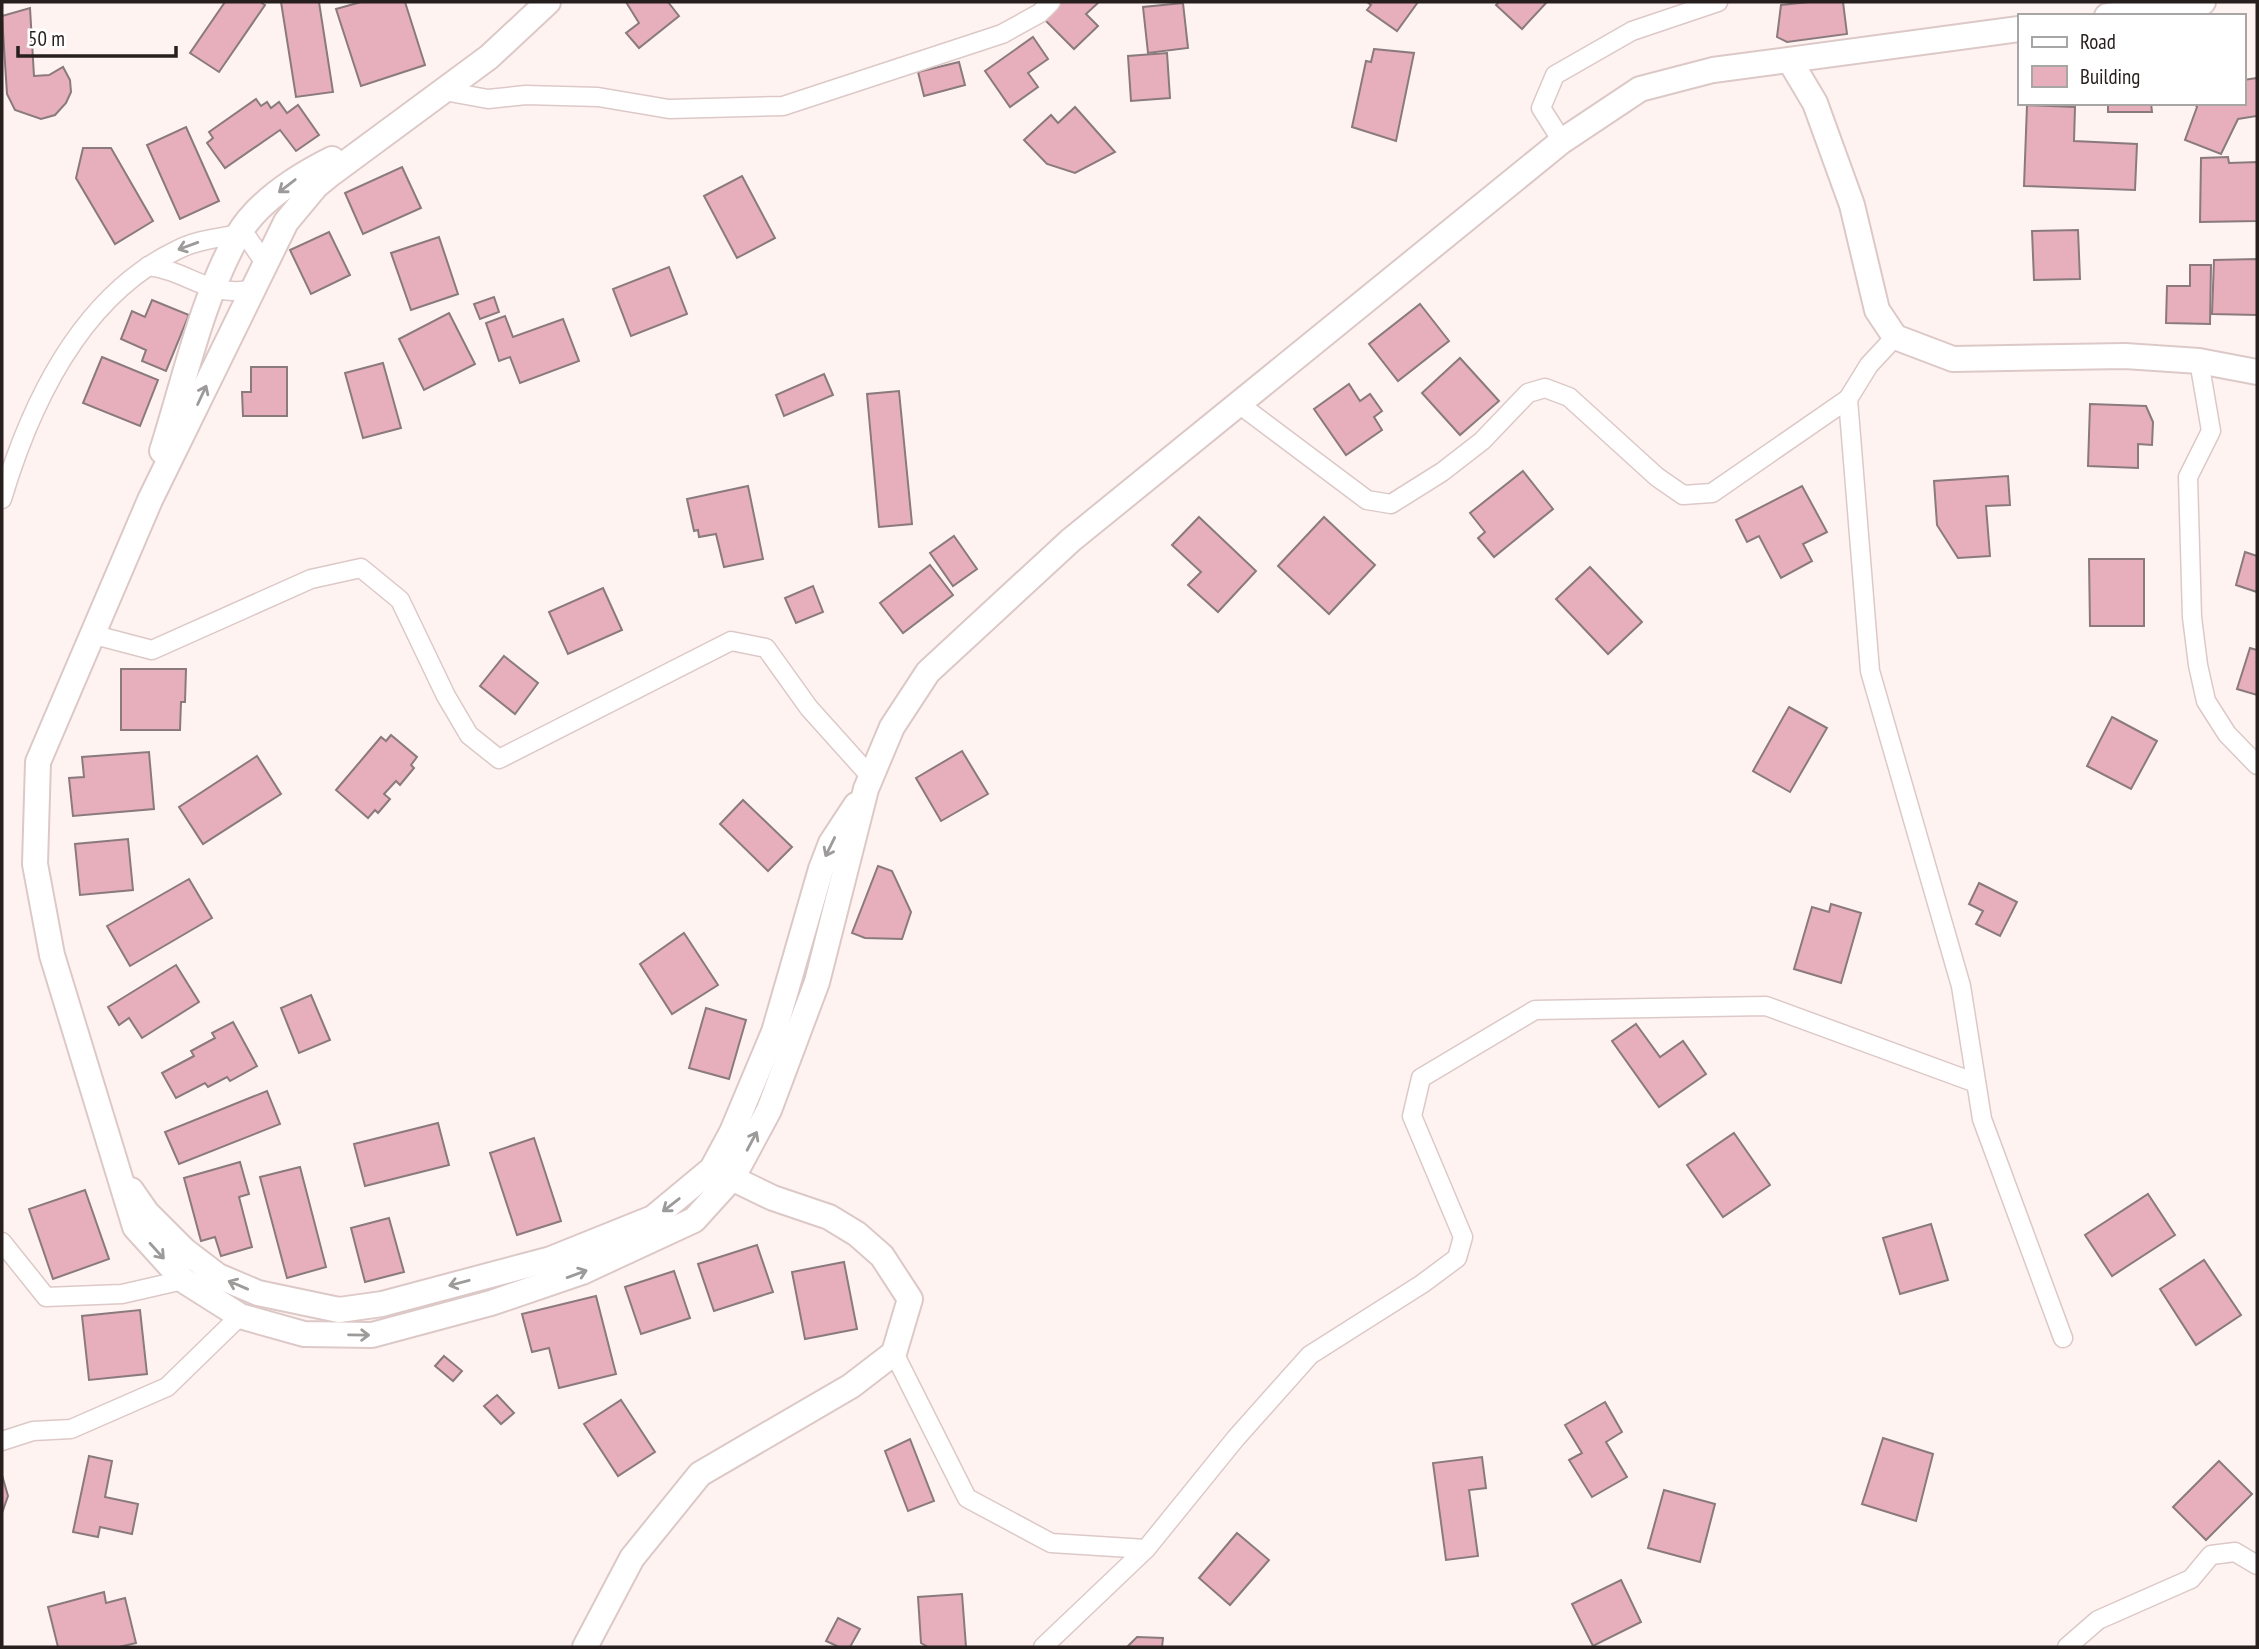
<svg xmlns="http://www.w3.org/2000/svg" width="2259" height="1649" font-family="'PT Sans Narrow',sans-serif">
	<rect width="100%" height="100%" fill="#fff3f2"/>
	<g fill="#e6afbb" stroke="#8a7a7d" stroke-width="2">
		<path d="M225 2H260L265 5 219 72 190 53Z"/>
		<path d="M281 2H319L333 92 296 97Z"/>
		<path d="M361 2H405L425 65 361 86 336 9Z"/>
		<path d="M626 2H668L679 16 639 48 626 33 639 23Z"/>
		<path d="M1061 2H1099L1086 14 1098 26 1074 49 1044 19Z"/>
		<path d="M1367 2H1418L1397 31 1367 10 1371 5Z"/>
		<path d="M1499 2H1547L1522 29 1496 5Z"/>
		<path d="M1809 2H1843L1847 34 1787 42 1777 37 1781 5Z"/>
		<path d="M1183 3 1188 48 1148 53 1143 7Z"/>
		<path d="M30 8 34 76 49 75 63 67 70 80 71 92 66 103 55 115 41 119 15 110 7 94 2 16Z"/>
		<path d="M1033 37 1048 59 1028 73 1038 87 1010 107 985 71Z"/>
		<path d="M1374 49 1414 53 1396 141 1352 127 1366 61 1371 62Z"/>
		<path d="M1167 53 1170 98 1131 101 1128 56Z"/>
		<path d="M959 62 965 85 924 96 918 72Z"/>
		<path d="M2257 78V116L2238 119 2221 154 2185 140 2197 107 2194 103H2243V80Z"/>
		<path d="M256 99 261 106 267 102 271 108 279 102 287 113 298 105 319 135 296 151 280 130 225 168 207 143 213 138 209 132Z"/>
		<path d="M2108 103H2151L2152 112H2108Z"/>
		<path d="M2027 105 2075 107 2074 141 2137 144 2135 190 2024 186Z"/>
		<path d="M1075 107 1115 152 1075 173 1047 164 1024 140 1051 115 1058 123Z"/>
		<path d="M186 127 219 201 180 219 147 145Z"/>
		<path d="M83 148H111L153 221 115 244 76 178Z"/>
		<path d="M2228 157 2229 163 2257 162V221L2200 222 2201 158Z"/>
		<path d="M402 167 421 208 363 234 345 193Z"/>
		<path d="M742 176 775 238 737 258 704 196Z"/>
		<path d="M2078 230 2080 279 2034 280 2032 231Z"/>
		<path d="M329 232 350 275 311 294 290 250Z"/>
		<path d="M439 237 458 294 411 310 391 253Z"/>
		<path d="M2257 259V315L2212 314 2214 260Z"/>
		<path d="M2190 265H2211L2210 324 2166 323 2167 286H2190Z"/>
		<path d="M669 267 687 314 631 336 613 289Z"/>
		<path d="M494 297 499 312 480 319 474 304Z"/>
		<path d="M152 300 189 315 166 371 142 361 146 350 121 339 132 311 145 317Z"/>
		<path d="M1420 304 1449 341 1398 381 1369 344Z"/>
		<path d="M449 313 475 364 424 390 399 339Z"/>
		<path d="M505 316 513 337 563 319 579 361 520 383 510 357 499 361 486 323Z"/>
		<path d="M102 357 158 380 140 426 83 403Z"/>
		<path d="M1460 358 1499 401 1460 435 1422 393Z"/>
		<path d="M383 363 401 428 363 438 345 373Z"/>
		<path d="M251 367H287V416H243L242 392H251Z"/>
		<path d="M824 374 833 395 784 416 776 395Z"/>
		<path d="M1349 384 1360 401 1370 394 1382 411 1374 417 1382 430 1346 455 1314 409Z"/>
		<path d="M899 391 912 524 879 527 867 394Z"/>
		<path d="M2090 404 2146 406 2153 422 2152 445 2138 444V468L2088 466Z"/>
		<path d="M1523 471 1553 509 1494 557 1478 538 1485 532 1470 513Z"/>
		<path d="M2008 476 2010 505 1986 506 1990 556 1958 558 1937 525 1934 481Z"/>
		<path d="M748 486 763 559 724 567 716 534 699 537 698 530 694 531 687 499Z"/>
		<path d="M1802 486 1827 532 1803 544 1812 561 1781 578 1759 536 1747 542 1736 520Z"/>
		<path d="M1199 517 1256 571 1218 612 1188 585 1201 572 1172 545Z"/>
		<path d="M1324 517 1375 565 1329 614 1278 566Z"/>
		<path d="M954 536 977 569 953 586 930 553Z"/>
		<path d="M2245 552 2257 556V592L2236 585Z"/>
		<path d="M2089 559H2144V626H2090Z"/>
		<path d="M930 565 953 595 903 633 880 603Z"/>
		<path d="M1590 567 1642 622 1608 654 1556 599Z"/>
		<path d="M813 586 823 612 796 623 785 598Z"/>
		<path d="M603 588 622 630 568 654 549 612Z"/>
		<path d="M2250 648 2257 650V695L2237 689Z"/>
		<path d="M504 656 538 683 515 714 480 686Z"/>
		<path d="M121 669H186L185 702H181L180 730H121Z"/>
		<path d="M1789 707 1827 728 1790 792 1753 771Z"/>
		<path d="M2112 717 2157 741 2131 789 2087 766Z"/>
		<path d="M391 735 417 757 411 765 414 768 400 785 396 781 384 794 390 799 378 813 375 810 368 818 336 790 381 737 386 741Z"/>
		<path d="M962 751 988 794 941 821 916 778Z"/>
		<path d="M149 752 154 809 73 816 69 778 84 777 82 757Z"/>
		<path d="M257 756 281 794 203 844 179 807Z"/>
		<path d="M743 800 792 847 768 871 720 824Z"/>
		<path d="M128 839 133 890 80 895 75 844Z"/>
		<path d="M878 866 892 871 911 912 902 939 865 938 852 933Z"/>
		<path d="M189 879 212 918 130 966 107 926Z"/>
		<path d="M1979 883 2017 902 2000 936 1976 924 1983 911 1969 904Z"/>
		<path d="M1831 904 1861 913 1841 983 1794 969 1812 907 1829 912Z"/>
		<path d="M684 933 718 985 672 1014 640 964Z"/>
		<path d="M176 965 199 1002 142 1038 129 1018 119 1025 108 1007Z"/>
		<path d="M311 995 330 1040 299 1053 281 1008Z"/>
		<path d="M706 1008 746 1020 729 1079 689 1068Z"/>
		<path d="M233 1022 257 1066 230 1081 227 1077 208 1087 205 1083 176 1098 162 1073 194 1056 191 1051 215 1038 212 1033Z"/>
		<path d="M1636 1024 1660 1057 1683 1041 1706 1074 1659 1107 1612 1041Z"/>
		<path d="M267 1091 280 1124 179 1164 165 1132Z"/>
		<path d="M438 1123 449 1165 365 1186 354 1144Z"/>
		<path d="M1734 1133 1770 1185 1723 1217 1687 1165Z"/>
		<path d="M534 1138 561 1221 517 1235 490 1153Z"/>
		<path d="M240 1162 249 1194 239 1197 252 1247 221 1256 215 1237 201 1241 184 1178Z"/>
		<path d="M300 1167 326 1267 287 1278 260 1177Z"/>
		<path d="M85 1190 109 1259 53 1279 29 1209Z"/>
		<path d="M2148 1194 2175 1235 2112 1276 2085 1235Z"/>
		<path d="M389 1218 404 1272 365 1282 351 1228Z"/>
		<path d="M1931 1224 1948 1280 1900 1294 1883 1238Z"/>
		<path d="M757 1245 773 1292 714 1311 698 1264Z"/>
		<path d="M2204 1260 2241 1315 2196 1345 2160 1289Z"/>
		<path d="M844 1262 857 1329 805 1339 792 1272Z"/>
		<path d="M674 1271 690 1318 641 1334 625 1287Z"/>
		<path d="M596 1296 616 1374 559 1388 549 1348 532 1352 522 1314Z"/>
		<path d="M140 1310 147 1374 89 1380 82 1316Z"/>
		<path d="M444 1356 462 1371 453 1381 435 1366Z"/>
		<path d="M497 1395 514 1413 501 1424 484 1406Z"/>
		<path d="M621 1400 655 1452 618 1476 584 1424Z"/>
		<path d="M1605 1402 1622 1432 1606 1442 1627 1477 1592 1497 1569 1460 1582 1453 1565 1425Z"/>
		<path d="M1883 1438 1933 1454 1916 1521 1862 1504Z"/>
		<path d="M910 1439 934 1501 908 1511 885 1451Z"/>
		<path d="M89 1456 112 1461 105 1497 138 1504 132 1534 100 1527 98 1537 73 1532Z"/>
		<path d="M1482 1457 1486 1488 1469 1490 1478 1556 1446 1560 1433 1463Z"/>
		<path d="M2219 1461 2252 1494 2206 1540 2173 1507Z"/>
		<path d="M2 1475 8 1496 2 1513Z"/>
		<path d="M1664 1490 1715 1504 1700 1562 1648 1548Z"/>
		<path d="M1237 1533 1269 1560 1230 1605 1199 1578Z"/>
		<path d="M1621 1580 1641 1622 1593 1646 1572 1604Z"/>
		<path d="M104 1592 106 1603 125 1598 136 1643 119 1647H58L48 1607Z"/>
		<path d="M962 1594 966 1647H928L921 1643 918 1597Z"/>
		<path d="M838 1618 860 1629 850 1647H839L826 1641Z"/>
		<path d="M1137 1637 1163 1638 1162 1647H1127Z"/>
	</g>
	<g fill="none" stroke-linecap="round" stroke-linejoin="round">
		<defs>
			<g id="street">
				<path d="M444 91 488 99 526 95 598 97 669 109 783 106 1002 34 1040 13 1051 2"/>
				<path d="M1562 141 1541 108 1555 75 1632 31 1718 2"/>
				<path d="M148 266C189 271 206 297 251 290"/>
				<path d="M1895 337 1869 365 1848 399 1870 671 1961 986 1982 1119 2063 1338"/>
				<path d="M2199 361 2211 431 2188 477 2192 617 2198 665 2206 701 2227 734 2257 765"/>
				<path d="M1239 404 1367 500 1391 504 1442 472 1482 441 1528 393 1545 388 1569 397 1657 477 1683 495 1712 493 1848 399"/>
				<path d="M2 499C31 402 81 296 177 250 196 240 218 238 239 234L247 237 265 263"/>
				<path d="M91 634 152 650 311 579 361 568 400 600 446 696 469 735 499 759 731 641 766 648 809 708 871 777"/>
				<path d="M2 1242 46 1297 122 1294 183 1280"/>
				<path d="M894 1353 967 1498 1051 1543 1146 1549 1043 1647"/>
				<path d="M2 1441 33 1431 71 1429 167 1387 240 1316"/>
				<path d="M1146 1549 1236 1438 1310 1355 1422 1284 1457 1258 1463 1237 1412 1116 1421 1078 1535 1010 1766 1006 1976 1083"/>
				<path d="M2067 1647 2098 1620 2191 1579 2211 1555 2235 1552 2257 1565"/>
			</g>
			<g id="secondary">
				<path d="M548 2 489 57 332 173 316 186 286 222 150 500 38 762 35 864 52 955 135 1227 183 1280 240 1316 304 1334 372 1335 491 1303 582 1272 694 1220 733 1177 769 1110 817 982 866 789 892 727 928 672 1071 540 1562 141 1640 89 1713 70 2019 29"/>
				<path d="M2107 16 2203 2"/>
				<path d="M1790 61 1815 103 1852 205 1877 310 1895 337 1953 359 2125 356 2199 361 2257 372"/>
				<path d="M162 451C184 382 202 298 238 235 258 201 298 176 332 159"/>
				<path d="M131 1190 147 1213 184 1250 218 1276 258 1293 339 1310 382 1304 551 1259 653 1218 712 1169 732 1132 774 1032 821 869 831 843 856 805"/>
				<path d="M585 1647 632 1558 700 1474 851 1386 894 1353 910 1299 882 1256 857 1234 829 1217 773 1198 719 1172"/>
			</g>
		</defs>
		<use href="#street" stroke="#dcc9c7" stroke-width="21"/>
		<use href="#secondary" stroke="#dcc9c7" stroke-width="28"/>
		<use href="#street" stroke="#fff" stroke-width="18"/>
		<use href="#secondary" stroke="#fff" stroke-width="24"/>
	</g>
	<defs><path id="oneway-shaft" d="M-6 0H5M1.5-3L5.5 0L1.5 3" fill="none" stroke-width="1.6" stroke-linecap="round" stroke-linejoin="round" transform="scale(1.75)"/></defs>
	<g stroke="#9d9a9a">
		<use href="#oneway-shaft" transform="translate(287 186) rotate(142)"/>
		<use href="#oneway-shaft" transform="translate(188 246) rotate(160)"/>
		<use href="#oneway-shaft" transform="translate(202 395) rotate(-65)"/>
		<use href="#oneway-shaft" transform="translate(830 847) rotate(116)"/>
		<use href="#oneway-shaft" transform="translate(752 1141) rotate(-62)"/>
		<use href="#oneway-shaft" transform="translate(671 1205) rotate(142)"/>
		<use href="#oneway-shaft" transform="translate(157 1251) rotate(48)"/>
		<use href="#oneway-shaft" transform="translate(577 1274) rotate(-20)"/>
		<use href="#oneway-shaft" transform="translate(459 1283) rotate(165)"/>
		<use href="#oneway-shaft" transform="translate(238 1285) rotate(-157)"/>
		<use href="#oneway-shaft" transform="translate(359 1335) rotate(1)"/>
	</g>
	<rect width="2259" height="1649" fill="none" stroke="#261f1e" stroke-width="7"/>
	<rect x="2018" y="14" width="228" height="91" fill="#ffffff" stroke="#a8a5a5" stroke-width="2"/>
	<rect x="2032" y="37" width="35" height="10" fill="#ffffff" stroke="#a8a5a5" stroke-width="2"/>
	<text x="2080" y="49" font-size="21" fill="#261f1e">Road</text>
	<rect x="2032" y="66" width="35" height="21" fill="#e6afbb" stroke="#a8a5a5" stroke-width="2"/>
	<text x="2080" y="84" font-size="21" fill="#261f1e">Building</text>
	<path d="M18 46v10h158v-10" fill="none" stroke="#261f1e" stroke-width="3.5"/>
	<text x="28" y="46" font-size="21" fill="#261f1e" stroke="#ffffff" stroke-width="5" paint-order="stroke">50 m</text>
</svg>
